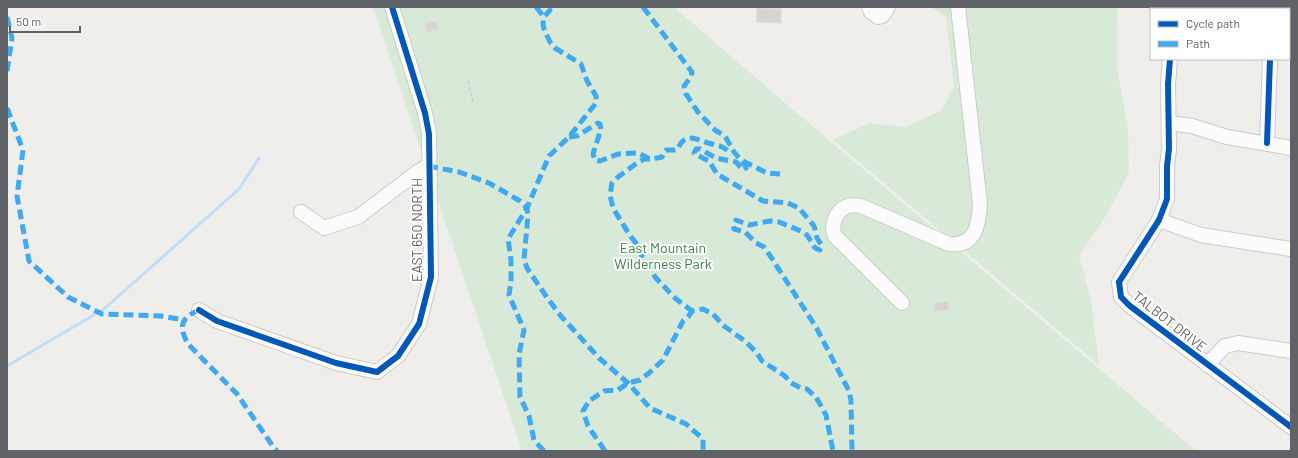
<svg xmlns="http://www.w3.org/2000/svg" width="1298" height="458" font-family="Barlow,sans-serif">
	<rect width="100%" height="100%" fill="#efeeea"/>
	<g fill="#d8ead7">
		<path d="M373 7H674L785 103 1196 451H522Z"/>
		<path d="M930 7H1118L1117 25V68L1128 128 1129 173 1103 221 1079 256 1091 300 1099 365 833 140 869 123 906 127 942 110 954 86 946 17Z"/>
	</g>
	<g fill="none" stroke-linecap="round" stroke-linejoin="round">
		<path stroke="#c1ddf7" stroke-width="3" d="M7 366 104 309 239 189 259 158"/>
	</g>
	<g fill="#d6d5d3" stroke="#deddd9">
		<path d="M757 8 781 9V23L757 22Z"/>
		<path d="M436 21 438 29 427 32 425 24Z"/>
		<path d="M948 301 949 310 935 311 934 303Z"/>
	</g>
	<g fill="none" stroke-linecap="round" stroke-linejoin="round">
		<defs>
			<g id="minor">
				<path d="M869 7 871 12 878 17 882 16 888 7"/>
				<path d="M1171 7V9"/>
				<path d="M1170 59 1168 84 1169 149 1167 166V199L1159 220 1119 282 1121 297 1130 306 1291 427"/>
				<path d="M1169 123 1192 126 1227 137 1291 148"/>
				<path d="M1267 143 1270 59"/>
				<path d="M301 212 324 228 358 217 416 173 428 166"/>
				<path d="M1159 220 1201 235 1291 249"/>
				<path d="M902 303 842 243C840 241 837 238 835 236 830 225 836 210 848 206 852 205 856 205 861 206L949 244C975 247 979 225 980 204L958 7"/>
				<path d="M199 310 217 321 336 363 377 372 398 356 419 324 431 277 429 134 425 113 392 7"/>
				<path d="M1207 365 1225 346 1238 343 1291 351"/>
			</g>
		</defs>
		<use href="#minor" stroke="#cbcccc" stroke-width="16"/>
		<path stroke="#cacfcc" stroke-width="1.5" stroke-dasharray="4 2" stroke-linecap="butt" d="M468 81 473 103"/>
		<use href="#minor" stroke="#fdfcfc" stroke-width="14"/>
		<g stroke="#3fa9f5" stroke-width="5" stroke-dasharray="10 5" stroke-linecap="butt">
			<path d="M536 7 544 17"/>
			<path d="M643 7 692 72 691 77 684 86 686 94 698 112 715 130 725 136 734 152 745 165 746 168 743 170 736 162 716 158 700 149H696L694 153 695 154 709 161 717 174 763 201 788 203 799 208 814 226 817 238 822 246 820 250 815 248 807 235 801 231 779 222 770 221 749 225 736 220 733 224 734 229 745 232 756 243 764 247 767 251 816 327 849 391 851 400 852 451"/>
			<path d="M7 17 12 38 7 72"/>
			<path d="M7 108 23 150 17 196 29 261 68 297 102 314 161 316 184 320"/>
			<path d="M569 137 577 136 598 123 600 124 601 129 593 154 595 160 600 161 618 154 638 153 650 159 657 158 662 157 666 150H675L678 149C684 132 696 139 708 143 720 146 723 145 731 154"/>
			<path d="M650 159H644L637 163 618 177 612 183 610 195 613 208 629 234 638 246 640 253 650 267 655 277 675 298 692 311"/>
			<path d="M743 161 767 173 780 174"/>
			<path d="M428 166 459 172 489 183 520 201 527 208 528 215 524 259 527 268 546 296 560 315 599 358 628 383 650 408 686 424 703 439V451"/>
			<path d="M199 310C181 318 178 326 188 344L237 394 274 448 277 451"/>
			<path d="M544 451 534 440 529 416 520 397 519 354 524 330 509 295 511 281V260L508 239 527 208 549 156 569 137 596 103V96L587 81 581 64 555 48 550 42 544 29 543 24 544 17 551 9 556 7"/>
			<path d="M605 451 588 426 583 411 589 401 604 391 618 390 628 383 640 380 649 373 663 360 683 321 688 317 692 311 703 309 713 314 724 326 745 341 757 353 762 361 785 376 791 383 801 388 807 389 816 397 826 415 833 451"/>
		</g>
		<defs>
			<g id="cycleway">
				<path d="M1170 59 1168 84 1169 149 1167 166V199L1159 220 1119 282 1121 297 1130 306 1291 427"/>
				<path d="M1267 143 1270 59"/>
				<path d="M199 310 217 321 336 363 377 372 398 356 419 324 431 277 429 134 425 113 392 7"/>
			</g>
		</defs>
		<use href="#cycleway" stroke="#fff" stroke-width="8"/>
		<use href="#cycleway" stroke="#0057b8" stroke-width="6"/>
	</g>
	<g text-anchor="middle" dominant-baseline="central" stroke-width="4" stroke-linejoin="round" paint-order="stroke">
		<g font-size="14" fill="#5f6368" stroke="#fff">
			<text transform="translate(416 230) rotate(-90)">EAST 650 NORTH</text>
			<text transform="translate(1170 321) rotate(38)">TALBOT DRIVE</text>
		</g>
		<g font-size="14" fill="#398540" stroke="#fff">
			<text x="663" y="247">East Mountain<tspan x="663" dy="16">Wilderness Park</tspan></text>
		</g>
	</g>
	<rect width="1298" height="458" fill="none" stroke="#5f6368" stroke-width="16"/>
	<rect x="1150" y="8" width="140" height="52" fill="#ffffff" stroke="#bfc1c3"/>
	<rect x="1158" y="21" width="20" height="6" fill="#0057b8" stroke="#bfc1c3"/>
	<text x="1186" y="28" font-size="12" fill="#5f6368">Cycle path</text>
	<rect x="1158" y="41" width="20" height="6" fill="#3fa9f5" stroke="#bfc1c3"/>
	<text x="1186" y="48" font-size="12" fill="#5f6368">Path</text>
	<path d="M10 26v6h70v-6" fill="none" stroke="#5f6368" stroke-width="2"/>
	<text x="16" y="26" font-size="12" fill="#5f6368" stroke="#ffffff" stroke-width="3" paint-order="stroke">50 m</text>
</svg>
